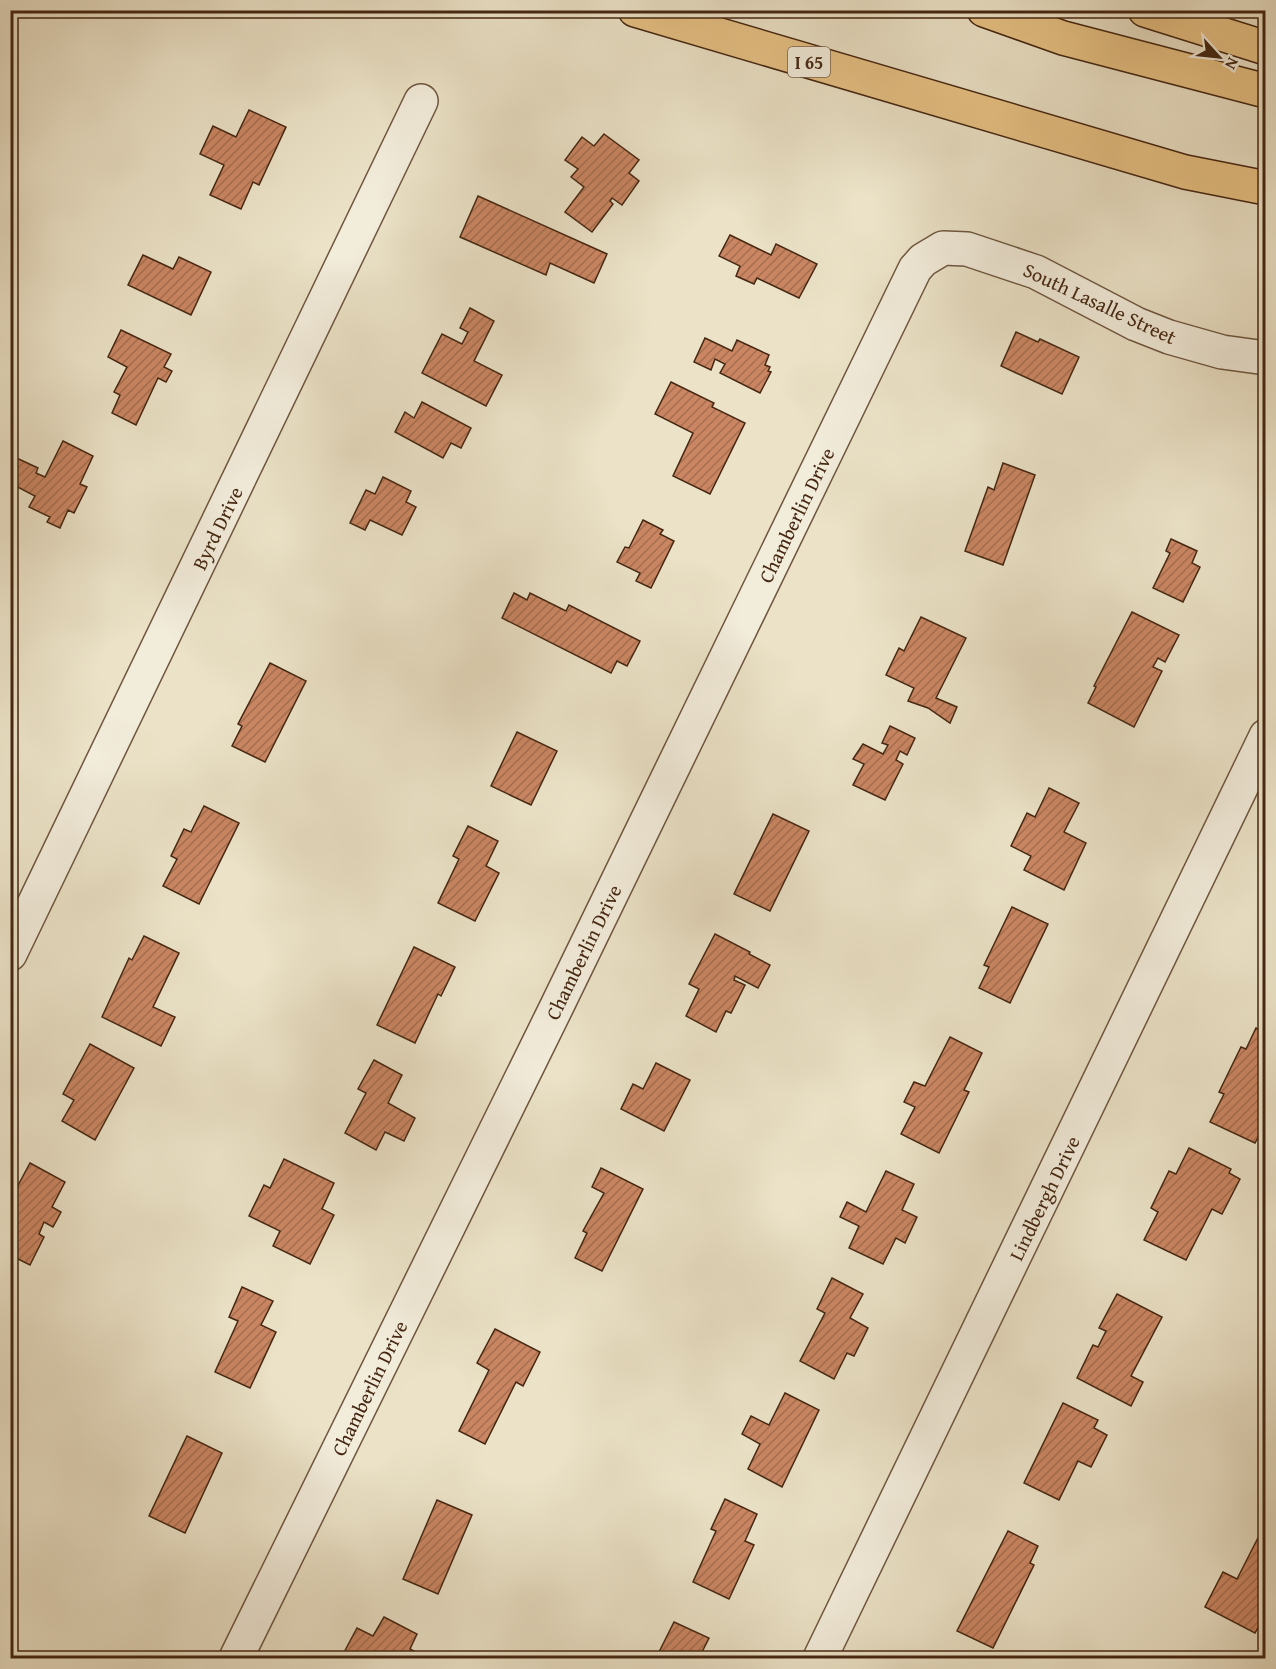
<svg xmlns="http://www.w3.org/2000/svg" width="1276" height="1669" font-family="'Gentium Book Plus',serif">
	<defs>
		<pattern id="building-hatch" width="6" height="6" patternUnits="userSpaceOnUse" patternTransform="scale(1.5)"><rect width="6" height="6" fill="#ca8663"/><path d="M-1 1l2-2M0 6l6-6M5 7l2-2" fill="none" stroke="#a66e50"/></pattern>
	</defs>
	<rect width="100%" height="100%" fill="#ebe2c7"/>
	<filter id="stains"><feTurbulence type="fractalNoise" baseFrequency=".00333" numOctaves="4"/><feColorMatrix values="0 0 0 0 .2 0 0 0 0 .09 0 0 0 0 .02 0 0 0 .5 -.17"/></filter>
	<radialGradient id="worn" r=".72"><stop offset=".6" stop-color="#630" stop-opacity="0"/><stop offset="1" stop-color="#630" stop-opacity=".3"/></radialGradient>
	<g fill="url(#building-hatch)" stroke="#452712" stroke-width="1.5">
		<path d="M249 110 286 127 259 185 253 182 241 209 210 195 224 165 200 154 213 126 236 137Z"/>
		<path d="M604 134 639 160 629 173 639 181 622 205 612 198 610 201 613 204 592 232 565 212 584 187 571 177 578 169 565 160 582 137 594 146Z"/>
		<path d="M478 196 607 254 594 283 550 263 546 275 460 237Z"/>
		<path d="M730 235 771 255 776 244 817 264 799 298 757 278 754 284 736 276 740 266 719 256Z"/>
		<path d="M143 255 173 269 179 257 211 272 191 315 128 285Z"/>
		<path d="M470 308 494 321 474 361 502 375 486 406 422 373 442 334 462 344 468 332 460 328Z"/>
		<path d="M121 330 171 354 164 367 172 371 166 382 158 378 136 425 112 413 120 395 114 392 127 367 108 357Z"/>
		<path d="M1016 332 1038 342 1040 339 1079 357 1062 394 1001 366Z"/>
		<path d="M705 338 732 351 737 340 769 355 765 365 770 367 768 371 771 372 760 393 720 373 725 364 715 359 711 370 694 362Z"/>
		<path d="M671 382 714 403 712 407 745 423 710 494 673 476 693 433 655 414Z"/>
		<path d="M422 402 471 428 461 448 451 443 443 458 395 432 405 412 414 418Z"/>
		<path d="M63 441 93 456 80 484 87 487 74 513 68 510 60 528 47 522 50 517 29 507 35 496 10 483V455L38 468 36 473 45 477Z"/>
		<path d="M1003 463 1035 475 1003 565 965 551 988 487 994 490Z"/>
		<path d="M383 477 411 491 406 502 416 507 402 535 370 520 365 530 350 523 366 490 375 494Z"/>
		<path d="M643 520 663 530 660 534 674 541 651 588 636 581 640 573 617 562 625 547 629 548Z"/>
		<path d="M1171 539 1197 551 1192 563 1200 567 1183 602 1153 588 1170 553 1166 551Z"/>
		<path d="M514 593 527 600 530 593 566 611 569 605 640 641 627 666 617 661 611 673 502 618Z"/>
		<path d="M1132 612 1179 635 1165 662 1158 658 1153 667 1162 671 1134 727 1088 703 1096 687 1094 686Z"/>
		<path d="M921 617 966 638 936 698 957 707 950 723 928 708 908 701 914 688 886 675 899 648 904 651Z"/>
		<path d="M270 663 306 681 265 762 232 746 242 726 238 724Z"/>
		<path d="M890 726 915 738 907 755 900 751 896 760 903 764 885 800 853 785 864 764 853 759 863 744 883 754 888 745 882 743Z"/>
		<path d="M517 732 557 751 531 805 491 786Z"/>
		<path d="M1049 788 1079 803 1064 832 1086 843 1064 890 1024 870 1031 856 1011 846 1027 813 1035 817Z"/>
		<path d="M204 806 239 823 199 904 163 886 177 859 171 856 184 829 191 832Z"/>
		<path d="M773 814 809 831 770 911 734 894Z"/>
		<path d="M468 826 498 841 486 866 499 873 475 921 438 903 459 859 453 856Z"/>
		<path d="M1012 907 1048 924 1010 1003 979 988 989 967 984 965Z"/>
		<path d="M715 934 750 952 749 954 770 965 758 988 735 976 734 980 745 985 731 1013 726 1011 716 1032 686 1016 699 989 689 984Z"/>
		<path d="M144 936 179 953 153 1007 175 1017 161 1046 102 1017 129 958 132 960Z"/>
		<path d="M414 947 455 967 441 996 438 994 415 1043 377 1025Z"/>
		<path d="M1256 1028 1266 1033V1123L1255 1143 1210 1122 1224 1094 1219 1092 1241 1047 1246 1049Z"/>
		<path d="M950 1037 982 1053 964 1090 969 1092 939 1153 901 1134 915 1107 904 1102 914 1082 925 1086Z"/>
		<path d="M90 1044 134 1068 95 1140 62 1121 74 1100 63 1094Z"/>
		<path d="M374 1060 402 1075 388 1103 415 1118 404 1141 385 1132 376 1150 345 1133 366 1093 358 1089Z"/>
		<path d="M656 1063 690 1080 664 1131 621 1109 633 1084 643 1089Z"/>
		<path d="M1189 1148 1231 1169 1229 1173 1240 1179 1222 1214 1212 1209 1186 1260 1144 1240 1158 1212 1151 1208 1169 1171 1176 1174Z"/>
		<path d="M284 1159 334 1183 322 1209 334 1215 310 1264 273 1246 280 1231 249 1216 264 1185 270 1188Z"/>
		<path d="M30 1163 65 1182 52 1207 61 1212 53 1227 44 1222 39 1234 44 1237 30 1265 10 1255V1188L15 1191Z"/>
		<path d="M601 1168 643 1189 602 1271 575 1258 587 1233 583 1231 604 1193 592 1187Z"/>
		<path d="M886 1171 914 1184 902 1210 917 1217 905 1243 896 1238 883 1264 849 1248 859 1226 840 1217 847 1202 866 1212Z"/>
		<path d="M832 1278 863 1294 850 1318 868 1328 854 1356 847 1353 834 1379 800 1361 825 1313 817 1309Z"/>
		<path d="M242 1287 273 1301 261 1325 276 1332 250 1388 215 1372 238 1321 229 1317Z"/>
		<path d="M1117 1294 1162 1317 1131 1376 1143 1382 1131 1406 1077 1378 1093 1345 1098 1347 1106 1331 1099 1328Z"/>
		<path d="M495 1329 540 1352 523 1386 516 1382 485 1444 459 1431 489 1370 477 1363Z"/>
		<path d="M785 1393 819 1410 782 1487 748 1469 760 1444 742 1434 751 1416 769 1425Z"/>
		<path d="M1063 1403 1098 1420 1094 1428 1107 1435 1091 1467 1078 1461 1059 1500 1024 1483Z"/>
		<path d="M187 1436 222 1453 185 1533 149 1516Z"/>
		<path d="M725 1499 757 1514 745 1541 754 1545 729 1599 693 1582 716 1531 711 1529Z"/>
		<path d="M437 1500 472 1515 438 1594 403 1579Z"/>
		<path d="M1264 1526 1266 1614 1255 1633 1205 1607 1223 1572 1237 1579Z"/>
		<path d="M1008 1531 1038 1546 1030 1563 1034 1565 993 1648 957 1631Z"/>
		<path d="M384 1617 417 1634 410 1649 427 1658H341L357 1628 373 1636Z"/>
		<path d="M674 1622 709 1638 699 1658H656Z"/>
	</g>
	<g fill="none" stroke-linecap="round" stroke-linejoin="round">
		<defs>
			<g id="street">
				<path d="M10 954 421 101"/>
				<path d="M236 1658 556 1008 915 269 923 260 943 248 967 249 1036 272 1136 324 1169 337 1222 352 1266 358"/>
				<path d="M820 1658 1266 736"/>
			</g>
			<g id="highway">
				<path d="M635 10 1185 172 1266 188"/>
				<path d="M984 10 1063 38 1266 91"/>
				<path d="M1145 10 1266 48"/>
			</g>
		</defs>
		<use href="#street" stroke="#6e563f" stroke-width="36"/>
		<use href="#highway" stroke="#452712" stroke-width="36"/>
		<use href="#street" stroke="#f2ecdb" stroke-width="33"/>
		<use href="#highway" stroke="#e6c184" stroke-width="33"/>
	</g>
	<g text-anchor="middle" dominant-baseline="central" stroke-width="4.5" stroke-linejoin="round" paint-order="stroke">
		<rect fill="#f2ecdb" stroke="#79624e" stroke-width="1.5" x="788" y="47" width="42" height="30" rx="4.5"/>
		<g font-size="18" font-weight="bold" fill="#452712">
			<text x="809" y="62">I 65</text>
		</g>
		<g font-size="20" fill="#452712" stroke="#f2ecdb">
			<text transform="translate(1100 303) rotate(25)">South Lasalle Street</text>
			<text transform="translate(796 515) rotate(-64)">Chamberlin Drive</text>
			<text transform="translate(217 528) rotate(-64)">Byrd Drive</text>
			<text transform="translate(583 952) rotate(-64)">Chamberlin Drive</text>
			<text transform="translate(1044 1198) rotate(-64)">Lindbergh Drive</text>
			<text transform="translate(369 1388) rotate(-64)">Chamberlin Drive</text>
		</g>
	</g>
	<rect width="1276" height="1669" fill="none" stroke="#ebe2c7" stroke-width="36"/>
	<rect x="12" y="12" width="1252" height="1645" fill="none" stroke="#452712" stroke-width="3"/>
	<rect x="18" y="18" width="1240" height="1633" fill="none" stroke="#452712" stroke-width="1.5"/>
	<g transform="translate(1219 57) rotate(117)" stroke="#f2ecdb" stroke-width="4.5" paint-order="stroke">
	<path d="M0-4.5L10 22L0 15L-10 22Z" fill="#452712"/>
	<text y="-9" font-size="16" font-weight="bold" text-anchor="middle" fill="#452712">N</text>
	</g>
	<rect width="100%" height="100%" filter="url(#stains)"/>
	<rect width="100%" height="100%" fill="url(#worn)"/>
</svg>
